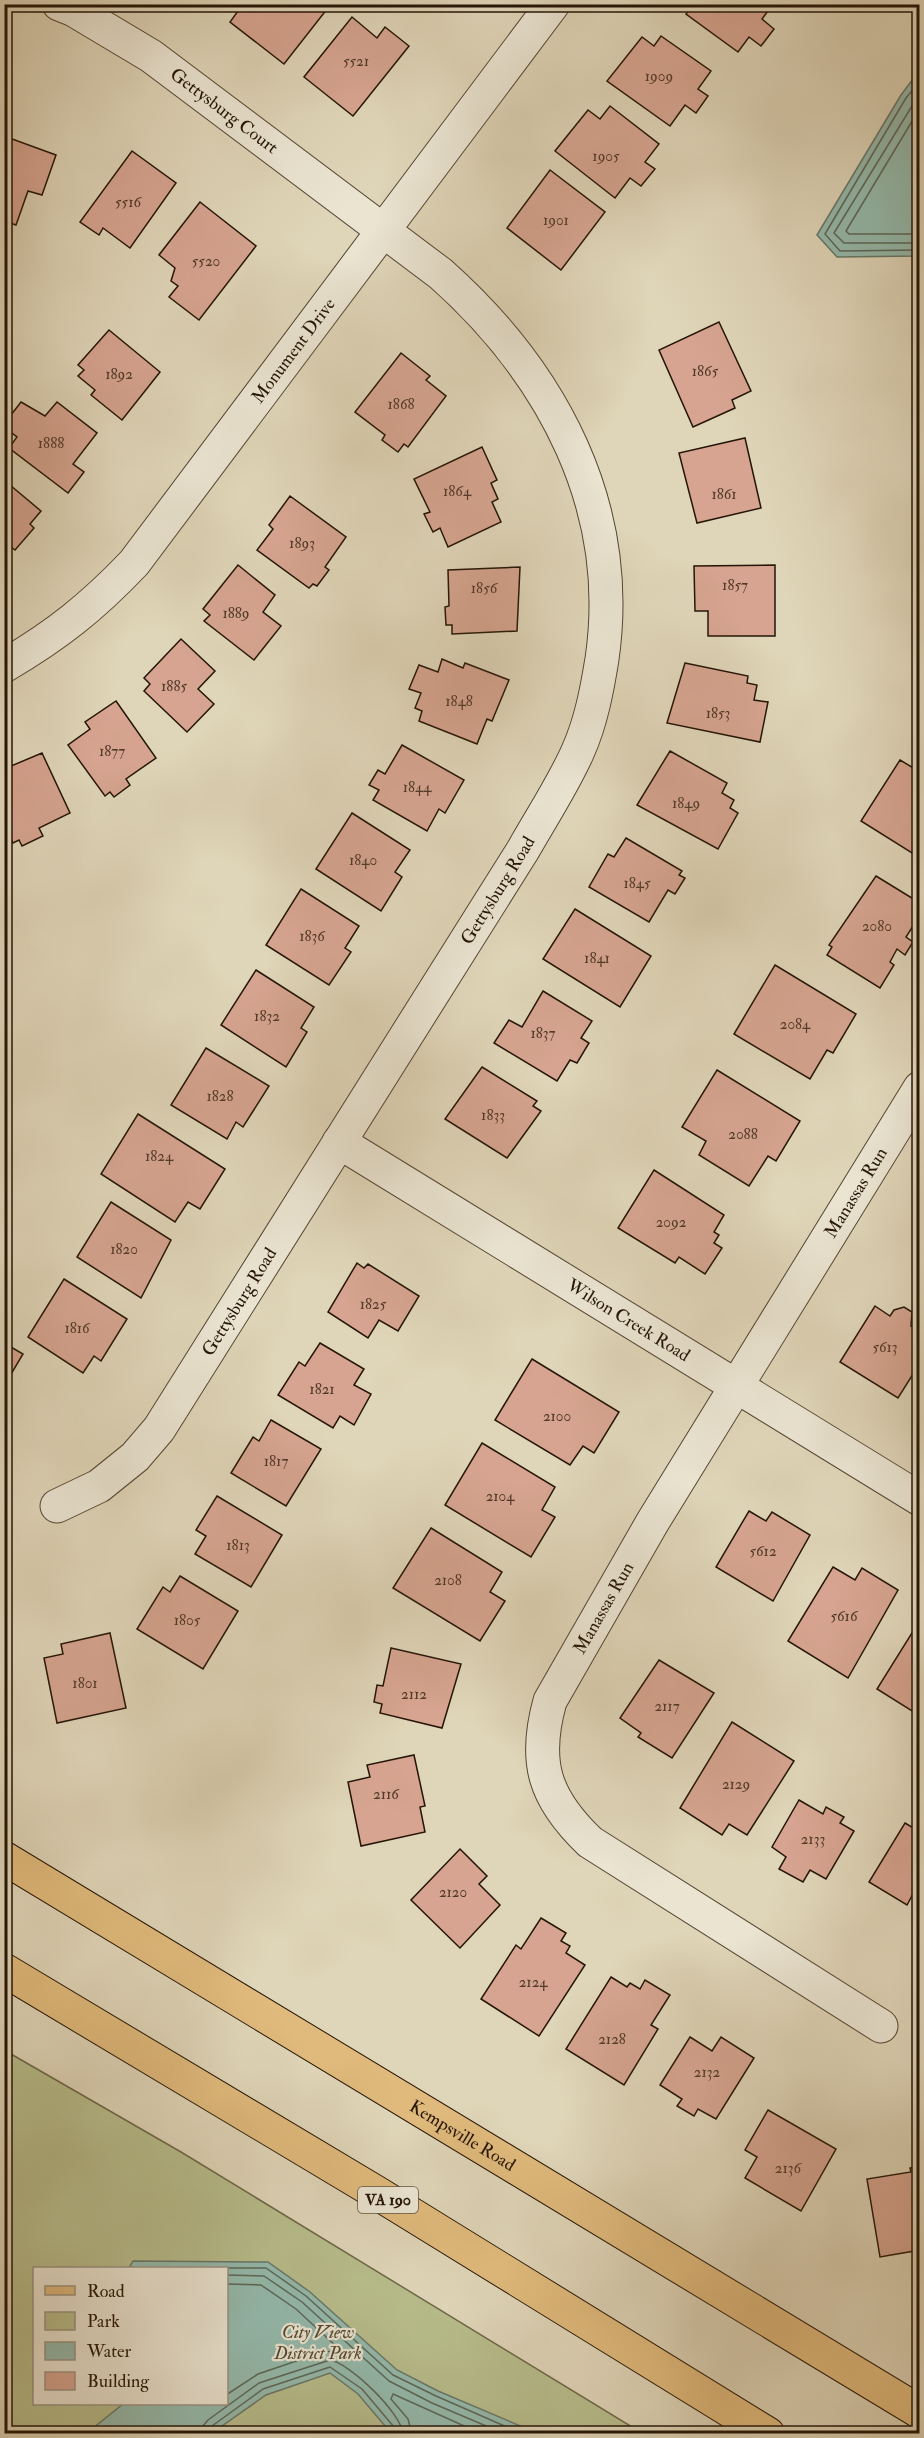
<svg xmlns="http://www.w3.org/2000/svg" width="924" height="2438" font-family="'IM FELL Double Pica',serif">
	<rect width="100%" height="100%" fill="#dfd5b8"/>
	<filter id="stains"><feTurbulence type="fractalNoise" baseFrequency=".00333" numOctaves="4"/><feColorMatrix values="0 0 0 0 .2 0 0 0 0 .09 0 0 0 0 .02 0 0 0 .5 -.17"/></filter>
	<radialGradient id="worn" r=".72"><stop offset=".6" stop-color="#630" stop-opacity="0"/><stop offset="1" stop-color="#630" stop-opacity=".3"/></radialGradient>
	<path fill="#b7bc8b" stroke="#6e6848" stroke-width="1.5" fill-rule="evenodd" d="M4 2050 181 2152 642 2433H5ZM34 2268H226V2404H34Z"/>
	<g fill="#94b9ab" stroke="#687769" stroke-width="1.5">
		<path d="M919 71V256L837 257 817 235 901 95Z"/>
		<path d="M133 2261 268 2262 310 2292 397 2370 438 2391 537 2433H391L358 2394 330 2373 266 2395 212 2433H87L123 2404H226V2268H129Z"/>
	</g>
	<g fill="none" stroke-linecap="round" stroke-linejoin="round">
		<g stroke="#5c6758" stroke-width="1.5">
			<path d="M920 81 906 98 825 234 840 251 920 250"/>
			<path d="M920 93 834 233 844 243H920"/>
			<path d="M920 108 846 231 849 234H920"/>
			<path d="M136 2268H266L306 2296 393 2375 436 2396 523 2434"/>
			<path d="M226 2275 264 2276 302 2302 389 2381 432 2403 505 2434"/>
			<path d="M226 2284 261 2285 296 2309 338 2348 336 2351 323 2352 258 2374 226 2395"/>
			<path d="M202 2434 203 2426 208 2420 259 2383 330 2360C350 2363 402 2414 403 2434"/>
			<path d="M210 2434 212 2426 263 2389 330 2367 362 2389 394 2427 395 2434"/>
			<path d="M412 2434 408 2419 391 2399 393 2394 482 2434"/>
		</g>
	</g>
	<g fill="#d6a490" stroke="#251506" stroke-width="1.5">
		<path d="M243 4H331L284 64 230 22Z"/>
		<path d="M694 4H773L762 19 774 29 761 46 749 37 738 52 686 14Z"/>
		<path d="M352 17 377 38 385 27 409 46 353 116 304 77Z"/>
		<path d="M661 36 711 71 698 89 708 96 696 113 685 105 670 126 607 81 642 37 654 46Z"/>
		<path d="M610 106 659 144 645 162 655 169 641 186 630 178 615 198 555 151 588 110 600 119Z"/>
		<path d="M4 136 56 155 42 195 28 191 16 225 4 221Z"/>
		<path d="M132 151 176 183 130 248 103 228 99 235 80 222Z"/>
		<path d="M550 170 605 212 561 270 507 228Z"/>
		<path d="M200 202 256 246 199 320 169 297 178 286 171 281 175 268 159 255Z"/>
		<path d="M719 322 751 391 732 400 735 408 693 427 659 350Z"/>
		<path d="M109 330 160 372 122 420 91 395 95 390 78 376 84 370 78 365Z"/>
		<path d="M401 353 430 376 426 380 446 396 408 447 404 444 398 452 382 440 385 435 355 412Z"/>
		<path d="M21 402 45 416 57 402 97 433 73 464 84 472 68 493 9 448 17 437 4 427V424Z"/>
		<path d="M745 438 761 508 697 523 679 453Z"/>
		<path d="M482 447 497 480 491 483 498 499 492 502 501 522 448 547 440 528 433 532 424 514 430 512 414 479Z"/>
		<path d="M4 480 41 511 30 524 34 528 15 550 7 544 4 547Z"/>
		<path d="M290 496 346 537 325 567 329 570 317 586 313 584 309 588 257 550 273 529 269 525Z"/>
		<path d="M238 565 275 595 263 612 281 626 254 660 204 621 210 615 203 609Z"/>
		<path d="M775 565V636H708V611H695L694 566Z"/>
		<path d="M520 567 517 631 452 634V625H446L445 607 449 606 448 570Z"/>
		<path d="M181 639 215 671 198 689 214 704 187 732 144 691 150 684 144 678Z"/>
		<path d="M442 659 463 668 465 663 509 680 492 721 487 719 477 744 419 721 422 711 415 708 421 693 409 689 419 665 438 672Z"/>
		<path d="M685 663 748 676 747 683 757 685 754 700 768 702 760 742 667 723Z"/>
		<path d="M116 701 156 758 126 779 130 785 114 797 110 792 105 796 68 745 90 729 85 722Z"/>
		<path d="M402 745 464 780 445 813 439 809 427 831 373 800 379 790 369 785 378 770 385 774Z"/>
		<path d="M670 751 727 783 722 793 734 800 730 808 738 813 718 849 637 805Z"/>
		<path d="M42 753 70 813 39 828 43 836 22 846 19 840 13 843 4 825V769Z"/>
		<path d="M900 760 920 772V858L861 821Z"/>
		<path d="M352 813 410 850 395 872 402 877 381 911 316 869Z"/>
		<path d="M626 838 682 871 679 875 685 878 675 894 668 890 649 922 589 887 608 854 614 857Z"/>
		<path d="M876 876 920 903V915L906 937 913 942 905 955 897 949 890 962 894 965 880 988 827 955 832 947 829 945Z"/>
		<path d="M301 889 359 926 345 948 351 952 329 985 266 945Z"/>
		<path d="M575 909 651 956 620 1007 543 959Z"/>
		<path d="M775 965 856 1014 833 1053 827 1050 810 1079 734 1034Z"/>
		<path d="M256 970 314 1007 301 1028 307 1032 286 1067 221 1025Z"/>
		<path d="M543 991 592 1021 581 1038 589 1043 577 1063 570 1060 557 1081 494 1043 509 1020 522 1027Z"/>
		<path d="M206 1048 269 1086 243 1127 236 1122 227 1139 171 1105Z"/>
		<path d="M482 1067 537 1101 533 1106 541 1111 507 1158 445 1119Z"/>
		<path d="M717 1070 800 1121 776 1161 768 1156 749 1186 699 1155 706 1141 682 1127Z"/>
		<path d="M138 1114 225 1169 200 1209 188 1202 175 1222 101 1174Z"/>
		<path d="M654 1170 724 1215 714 1232 719 1235 714 1243 722 1248 705 1274 679 1257 675 1263 618 1228Z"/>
		<path d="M111 1202 171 1240 141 1298 77 1257Z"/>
		<path d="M357 1263 364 1268 368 1264 419 1296 398 1331 379 1320 368 1338 328 1312Z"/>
		<path d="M64 1279 127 1319 101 1361 94 1356 83 1373 28 1337Z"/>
		<path d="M875 1306 890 1316 894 1310 904 1307 912 1312 911 1326 920 1332V1363L898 1398 840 1362Z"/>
		<path d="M4 1343 23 1354 4 1386Z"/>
		<path d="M320 1343 364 1369 354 1385 371 1394 354 1425 340 1416 333 1428 278 1395 299 1362 305 1366Z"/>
		<path d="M532 1359 619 1412 594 1453 583 1446 570 1465 495 1420Z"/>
		<path d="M271 1420 321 1449 286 1506 231 1473 253 1437 259 1441Z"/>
		<path d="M482 1443 555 1487 542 1510 555 1517 531 1557 445 1505Z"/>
		<path d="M217 1496 282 1535 251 1587 195 1554 206 1536 196 1530Z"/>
		<path d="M749 1511 766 1521 772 1512 810 1535 773 1601 716 1567Z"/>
		<path d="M431 1528 502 1572 490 1592 505 1601 480 1641 393 1588Z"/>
		<path d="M833 1567 855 1580 862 1568 898 1590 848 1678 788 1641Z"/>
		<path d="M180 1576 238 1611 203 1669 137 1629 163 1587 170 1592Z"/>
		<path d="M920 1620V1716L877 1689Z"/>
		<path d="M110 1633 126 1708 57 1723 44 1658 63 1654 61 1644Z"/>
		<path d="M391 1648 461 1664 442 1728 380 1713 382 1704 374 1702 377 1685 383 1686Z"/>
		<path d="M659 1660 714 1693 672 1758 638 1737 641 1733 620 1718Z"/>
		<path d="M732 1722 794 1761 747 1835 729 1824 722 1835 680 1808Z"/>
		<path d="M414 1755 425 1806 420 1807 425 1832 361 1846 348 1782 370 1777 367 1765Z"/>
		<path d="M799 1800 823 1814 826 1807 844 1817 840 1823 854 1831 826 1879 810 1870 803 1882 779 1869 786 1857 772 1847Z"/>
		<path d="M905 1823 920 1832V1897L913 1894 907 1905 869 1882Z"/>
		<path d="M460 1849 487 1876 479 1884 500 1905 460 1948 411 1900Z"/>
		<path d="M541 1918 566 1933 561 1941 570 1946 566 1953 585 1965 539 2036 481 1999 516 1945 521 1949Z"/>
		<path d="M611 1977 627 1987 630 1983 640 1989 645 1980 670 1995 651 2025 658 2029 624 2085 566 2049Z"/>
		<path d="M690 2037 712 2051 721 2037 754 2058 716 2119 698 2109 694 2116 677 2106 682 2099 660 2085Z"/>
		<path d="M768 2110 836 2149 801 2211 745 2178 757 2157 745 2150Z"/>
		<path d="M920 2166V2250L880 2257 867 2179 911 2172 910 2168Z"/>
	</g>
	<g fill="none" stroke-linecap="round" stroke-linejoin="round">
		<defs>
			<g id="minor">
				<path id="s1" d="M4 666C57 635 92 607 134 563L553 4"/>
				<path id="s2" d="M339 1142 920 1499"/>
				<path id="s3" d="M57 1506 99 1486 135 1457 159 1429 523 850C541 818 563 785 578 751 591 722 597 690 602 659 624 507 553 374 441 274L151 56 74 10 59 4"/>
				<path id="s4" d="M881 2026 590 1842C544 1798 533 1762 550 1701L652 1523 920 1088"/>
			</g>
			<g id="major">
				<path id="s5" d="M4 1858 920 2412"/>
				<path d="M4 1970 377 2193 768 2434"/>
			</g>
		</defs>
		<use href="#minor" stroke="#544532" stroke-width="35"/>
		<use href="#major" stroke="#251506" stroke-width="35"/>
		<use href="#minor" stroke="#eae4d1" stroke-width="33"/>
		<use href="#major" stroke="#e0ba7c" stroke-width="33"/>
	</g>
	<g text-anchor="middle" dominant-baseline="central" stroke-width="4.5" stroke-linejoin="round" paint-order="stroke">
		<g font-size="15" fill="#513928">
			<text x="356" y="61">5521</text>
			<text x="659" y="76">1909</text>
			<text x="606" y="156">1905</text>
			<text x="128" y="202">5516</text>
			<text x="556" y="220">1901</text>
			<text x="206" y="261">5520</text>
			<text x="705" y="371">1865</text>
			<text x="119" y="374">1892</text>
			<text x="401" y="404">1868</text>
			<text x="51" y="443">1888</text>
			<text x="457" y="491">1864</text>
			<text x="724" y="494">1861</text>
			<text x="302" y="543">1893</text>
			<text x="735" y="585">1857</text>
			<text x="484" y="588">1856</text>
			<text x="236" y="613">1889</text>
			<text x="174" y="686">1885</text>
			<text x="459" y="701">1848</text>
			<text x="718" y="713">1853</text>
			<text x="112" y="751">1877</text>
			<text x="417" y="787">1844</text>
			<text x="686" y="803">1849</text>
			<text x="363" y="860">1840</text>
			<text x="637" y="883">1845</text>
			<text x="877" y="926">2080</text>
			<text x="312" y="936">1836</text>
			<text x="597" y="958">1841</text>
			<text x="267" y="1016">1832</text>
			<text x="795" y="1024">2084</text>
			<text x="543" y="1033">1837</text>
			<text x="220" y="1096">1828</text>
			<text x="493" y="1115">1833</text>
			<text x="743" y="1134">2088</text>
			<text x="159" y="1156">1824</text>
			<text x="671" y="1222">2092</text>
			<text x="124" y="1249">1820</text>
			<text x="373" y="1304">1825</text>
			<text x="77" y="1328">1816</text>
			<text x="885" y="1347">5613</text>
			<text x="322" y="1389">1821</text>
			<text x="557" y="1416">2100</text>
			<text x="276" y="1461">1817</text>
			<text x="500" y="1496">2104</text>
			<text x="238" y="1545">1813</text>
			<text x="763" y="1551">5612</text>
			<text x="448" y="1580">2108</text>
			<text x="844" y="1616">5616</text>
			<text x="187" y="1620">1805</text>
			<text x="85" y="1683">1801</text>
			<text x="414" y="1694">2112</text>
			<text x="667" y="1706">2117</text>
			<text x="736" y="1784">2129</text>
			<text x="386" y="1794">2116</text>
			<text x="813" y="1839">2133</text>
			<text x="453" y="1892">2120</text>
			<text x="533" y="1982">2124</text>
			<text x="612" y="2039">2128</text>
			<text x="707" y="2072">2132</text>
			<text x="788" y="2168">2136</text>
		</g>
		<rect fill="#eae4d1" stroke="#605343" stroke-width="1.5" x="358" y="2187" width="60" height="26" rx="4.5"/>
		<g font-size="16" font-weight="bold" fill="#251506">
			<text x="388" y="2200">VA 190</text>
		</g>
		<g font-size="18" fill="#251506" stroke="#eae4d1">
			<text transform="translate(224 111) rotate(37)">Gettysburg Court</text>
			<text stroke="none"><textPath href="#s1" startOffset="432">Monument Drive</textPath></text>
			<text stroke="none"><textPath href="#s3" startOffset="766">Gettysburg Road</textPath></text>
			<text stroke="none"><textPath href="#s4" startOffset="1094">Manassas Run</textPath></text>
			<text stroke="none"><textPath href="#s3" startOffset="280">Gettysburg Road</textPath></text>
			<text stroke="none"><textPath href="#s2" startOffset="340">Wilson Creek Road</textPath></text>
			<text stroke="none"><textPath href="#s4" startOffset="608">Manassas Run</textPath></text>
			<text stroke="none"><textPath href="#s5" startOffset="536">Kempsville Road</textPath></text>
		</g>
		<g font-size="18" font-style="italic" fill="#51472e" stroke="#eae4d1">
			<text x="318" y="2332">City View<tspan x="318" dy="21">District Park</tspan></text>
		</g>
	</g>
	<rect width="924" height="2438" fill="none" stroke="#dfd5b8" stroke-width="24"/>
	<rect x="6" y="6" width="912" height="2426" fill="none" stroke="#251506" stroke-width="3"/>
	<rect x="12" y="12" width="900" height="2414" fill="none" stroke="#251506" stroke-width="1.5"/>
	<rect x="33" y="2267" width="195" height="138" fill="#eae4d1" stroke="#9b9180" stroke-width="1.5"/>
	<rect x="45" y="2286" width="30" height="9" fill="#e0ba7c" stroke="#9b9180" stroke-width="1.5"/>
	<text x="87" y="2297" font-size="18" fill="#251506">Road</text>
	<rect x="45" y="2312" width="30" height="18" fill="#b7bc8b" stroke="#9b9180" stroke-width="1.5"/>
	<text x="87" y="2327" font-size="18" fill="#251506">Park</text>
	<rect x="45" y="2342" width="30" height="18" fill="#94b9ab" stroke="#9b9180" stroke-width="1.5"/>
	<text x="87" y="2357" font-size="18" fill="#251506">Water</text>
	<rect x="45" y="2372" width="30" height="18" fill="#d6a490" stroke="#9b9180" stroke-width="1.5"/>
	<text x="87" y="2387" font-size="18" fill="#251506">Building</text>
	<rect width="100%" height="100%" filter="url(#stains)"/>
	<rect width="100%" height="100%" fill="url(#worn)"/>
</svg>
